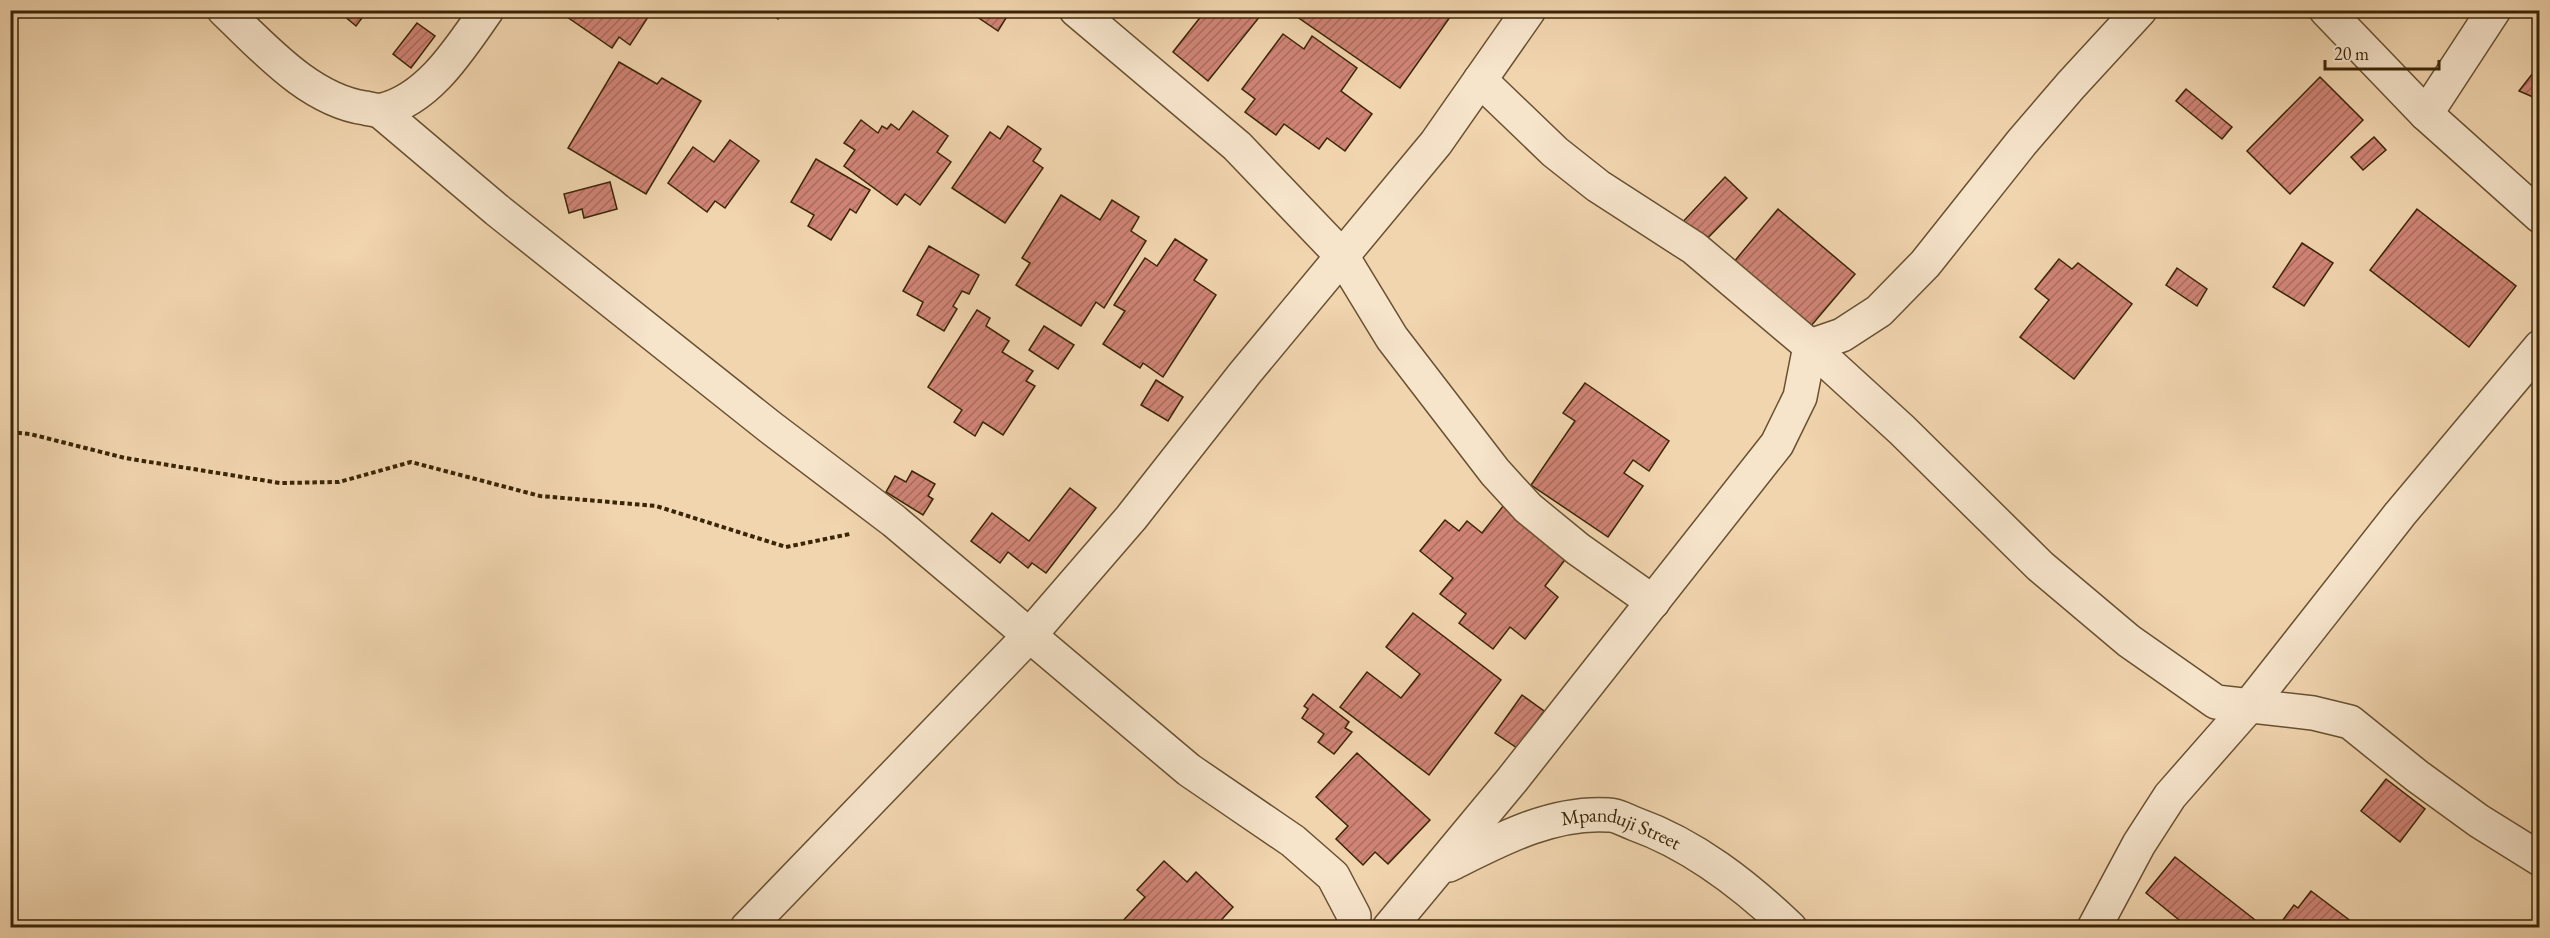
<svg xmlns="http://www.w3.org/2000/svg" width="2550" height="938" font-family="'EB Garamond',serif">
	<defs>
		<pattern id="building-hatch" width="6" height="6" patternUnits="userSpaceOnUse" patternTransform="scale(1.5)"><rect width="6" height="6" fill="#d08476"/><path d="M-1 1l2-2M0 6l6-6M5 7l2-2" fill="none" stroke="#aa6c5f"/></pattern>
	</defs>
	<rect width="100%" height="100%" fill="#f1d5af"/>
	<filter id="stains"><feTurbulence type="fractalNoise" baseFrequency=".00333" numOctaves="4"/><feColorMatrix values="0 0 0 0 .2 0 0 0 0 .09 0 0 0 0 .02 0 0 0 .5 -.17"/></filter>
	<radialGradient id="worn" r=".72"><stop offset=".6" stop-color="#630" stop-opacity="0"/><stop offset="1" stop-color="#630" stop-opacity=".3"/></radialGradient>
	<g fill="url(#building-hatch)" stroke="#3a2506" stroke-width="1.5">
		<path d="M337 10H368L356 26Z"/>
		<path d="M557 10H645L650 14 630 45 619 37 612 48Z"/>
		<path d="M766 10H784L778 19Z"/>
		<path d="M967 10H1011L998 31Z"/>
		<path d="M1206 10H1258L1261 15 1208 81 1173 52Z"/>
		<path d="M1296 10H1455L1400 88 1293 14Z"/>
		<path d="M417 23 435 36 411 68 393 54Z"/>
		<path d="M2540 23V59L2536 28Z"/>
		<path d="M1283 34 1304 49 1312 36 1357 68 1341 91 1372 114 1345 151 1327 138 1319 149 1284 124 1276 135 1245 112 1255 99 1242 89Z"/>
		<path d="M619 62 657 84 662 78 701 101 646 194 568 148Z"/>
		<path d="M2540 64V100L2519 91Z"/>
		<path d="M2320 77 2363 120 2290 194 2247 151Z"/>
		<path d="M2186 89 2232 127 2222 139 2176 101Z"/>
		<path d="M913 111 948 136 937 152 951 162 920 205 905 194 897 205 844 166 855 150 844 143 861 120 878 133 882 126 887 129 891 124 899 130Z"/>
		<path d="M1008 126 1041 149 1033 161 1043 168 1005 223 952 188 990 132 1000 139Z"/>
		<path d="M2374 137 2386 150 2363 170 2351 157Z"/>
		<path d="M730 140 759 161 725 208 715 201 707 212 668 183 693 147 714 162Z"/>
		<path d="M816 159 870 190 856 213 850 209 831 240 808 226 814 215 791 202Z"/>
		<path d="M1725 177 1747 198 1699 247 1678 227Z"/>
		<path d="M610 182 617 209 584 218 582 209 569 213 564 194Z"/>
		<path d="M1061 195 1100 220 1112 200 1139 217 1131 231 1146 241 1104 308 1096 302 1081 326 1016 285 1030 263 1022 258Z"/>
		<path d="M1778 209 1855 274 1805 333 1728 269Z"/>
		<path d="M2417 209 2516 286 2469 347 2370 270Z"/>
		<path d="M1175 239 1207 260 1194 280 1216 295 1163 377 1143 363 1140 368 1103 344 1125 311 1114 305 1145 258 1157 266Z"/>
		<path d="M2302 243 2333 263 2304 306 2273 287Z"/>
		<path d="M929 246 979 275 969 294 962 291 953 306 957 309 944 331 917 315 923 302 903 291Z"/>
		<path d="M2059 259 2072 269 2078 263 2132 304 2074 379 2020 337 2049 300 2035 289Z"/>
		<path d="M2177 268 2207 289 2197 306 2166 285Z"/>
		<path d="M977 310 990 318 986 326 1009 341 1002 352 1033 371 1026 381 1035 386 1003 435 983 422 975 436 954 422 962 410 928 387Z"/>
		<path d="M1044 326 1074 345 1058 369 1029 350Z"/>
		<path d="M1156 380 1183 397 1168 421 1141 405Z"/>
		<path d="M1585 383 1669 441 1649 471 1633 460 1624 473 1643 486 1608 537 1531 485 1575 421 1563 413Z"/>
		<path d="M912 471 935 484 928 496 933 499 923 515 886 492 895 476 906 482Z"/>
		<path d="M1070 488 1096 508 1046 573 1032 563 1028 568 1008 552 1000 563 971 541 992 513 1029 541Z"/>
		<path d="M1504 505 1568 556 1545 586 1558 597 1525 639 1510 627 1493 649 1459 623 1466 614 1440 594 1453 578 1420 551 1445 520 1459 531 1467 521 1482 533Z"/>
		<path d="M1413 613 1501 680 1429 775 1340 707 1367 672 1401 698 1420 674 1386 647Z"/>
		<path d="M1313 694 1349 722 1345 728 1352 732 1334 754 1318 742 1324 734 1302 718 1308 709 1304 706Z"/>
		<path d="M1522 695 1544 711 1517 748 1495 733Z"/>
		<path d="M1357 753 1430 820 1388 864 1375 852 1363 865 1336 839 1348 826 1316 797Z"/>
		<path d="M2386 779 2425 809 2400 842 2361 811Z"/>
		<path d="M2175 857 2264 927 2189 928 2146 893Z"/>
		<path d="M1164 861 1187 882 1196 872 1233 907 1214 928H1195L1192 925 1190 928H1125L1120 924 1145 897 1137 890Z"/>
		<path d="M2311 891 2360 928H2277L2294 905 2298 908Z"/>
	</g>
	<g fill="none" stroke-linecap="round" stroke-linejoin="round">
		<defs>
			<g id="street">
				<path d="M224 10C263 47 309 100 365 108 370 109 377 111 383 110 430 98 460 48 487 10"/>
				<path d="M1076 10 1237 146 1342 256 1392 338 1495 472 1528 508 1578 549 1653 602"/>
				<path d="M2326 10 2426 114 2540 216"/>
				<path d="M1480 80 1555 152 1598 186 1694 248 1810 346 1902 430 2040 566 2129 641 2216 702 2313 713 2350 722 2417 776 2479 821 2540 859"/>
				<path d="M380 111 497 210 770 427 894 521 1189 770 1293 841 1333 876 1354 916 1353 928"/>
				<path d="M2426 114 2494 10"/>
				<path id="s1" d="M1449 865C1499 840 1552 811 1609 815 1617 815 1627 821 1635 824 1694 845 1745 885 1790 928"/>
				<path d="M747 928 1029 636 1131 518 1245 373 1436 143 1529 10"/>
				<path d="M1389 928 1512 780 1777 444 1800 397 1810 346 1842 335 1879 311 1925 264 2022 142 2071 85 2140 10"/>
				<path d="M2094 928 2139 844 2170 796 2249 706 2400 514 2540 347"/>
			</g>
		</defs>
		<use href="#street" stroke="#685130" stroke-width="36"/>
		<path stroke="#3a2506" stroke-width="4" stroke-dasharray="4.5 3" stroke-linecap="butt" d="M10 432 30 434 125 458 280 483 339 482 411 462 540 496 656 506 786 547 850 534"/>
		<use href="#street" stroke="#f6e4cb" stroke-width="33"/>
	</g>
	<g text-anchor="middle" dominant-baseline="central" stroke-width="4.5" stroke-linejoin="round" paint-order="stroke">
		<g font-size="20" fill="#3a2506" stroke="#f6e4cb">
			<text stroke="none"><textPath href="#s1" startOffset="184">Mpanduji Street</textPath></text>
		</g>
	</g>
	<rect width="2550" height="938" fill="none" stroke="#f1d5af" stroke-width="36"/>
	<rect x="12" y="12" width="2526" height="914" fill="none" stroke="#3a2506" stroke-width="3"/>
	<rect x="18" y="18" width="2514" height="902" fill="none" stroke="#3a2506" stroke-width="1.5"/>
	<path d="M2325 60v9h114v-9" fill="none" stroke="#3a2506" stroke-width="3"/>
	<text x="2334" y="60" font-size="18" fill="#3a2506" stroke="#f6e4cb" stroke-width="4.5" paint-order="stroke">20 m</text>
	<rect width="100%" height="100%" filter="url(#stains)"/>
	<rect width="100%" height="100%" fill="url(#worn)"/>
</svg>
